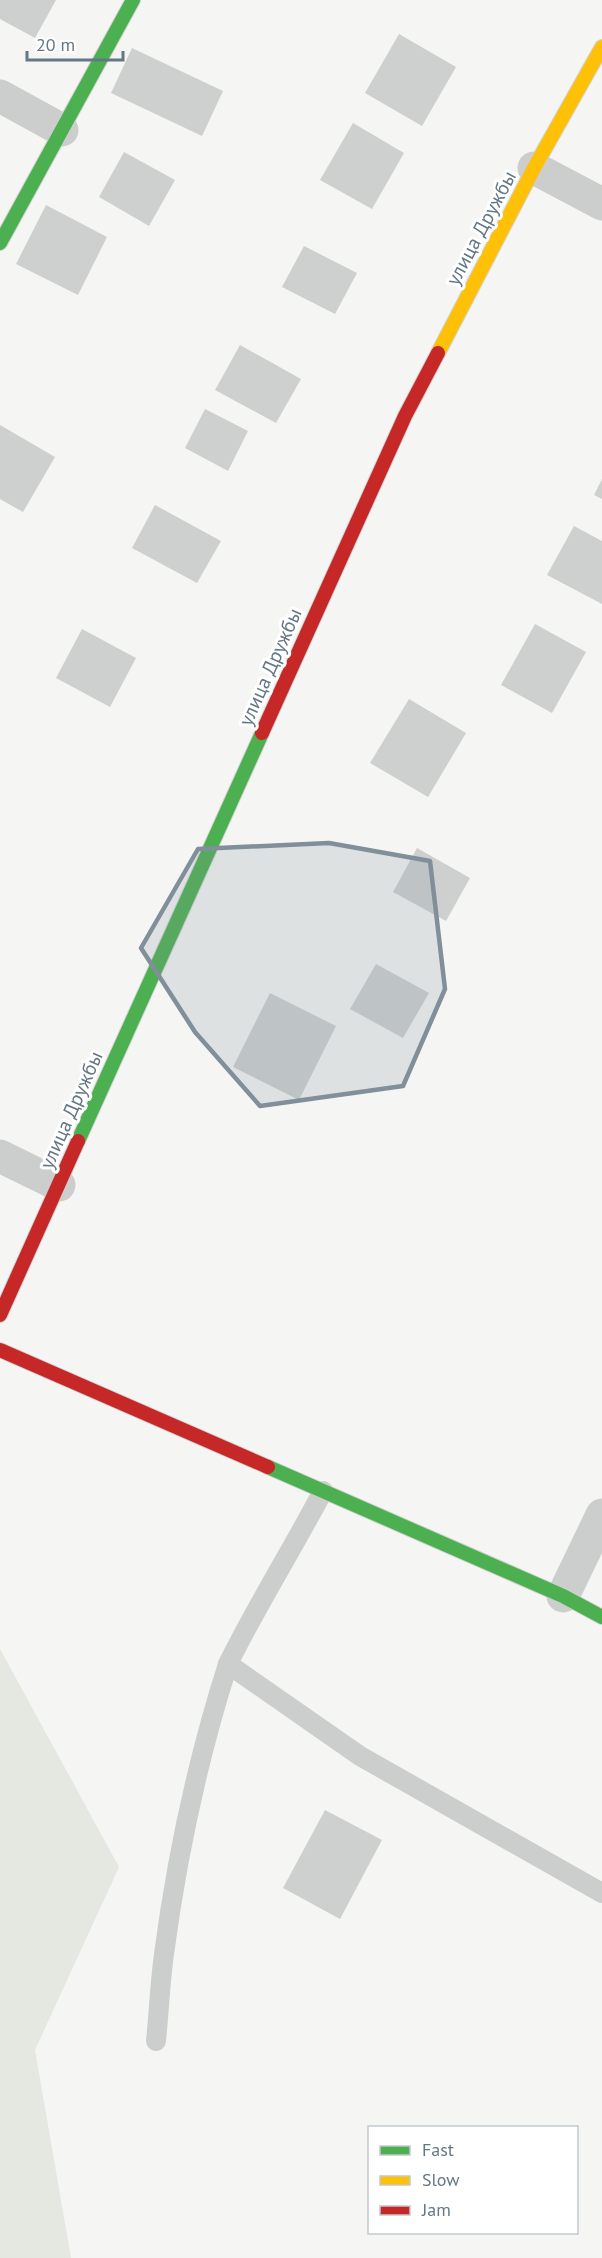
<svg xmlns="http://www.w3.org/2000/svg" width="602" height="2258" font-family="'PT Sans',sans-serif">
	<rect width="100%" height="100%" fill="#f5f5f3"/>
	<path fill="#e4e8e1" d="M0 1649 119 1867 35 2050 71 2258H0Z"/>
	<g fill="#ced0d0">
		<path d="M0 0H56L35 38 0 19Z"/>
		<path d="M399 34 456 67 422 126 365 93Z"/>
		<path d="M132 48 223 91 202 136 111 93Z"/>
		<path d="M353 123 404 153 372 209 320 180Z"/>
		<path d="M124 152 175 180 149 226 99 197Z"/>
		<path d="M46 205 107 237 78 295 16 264Z"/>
		<path d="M304 246 357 273 335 314 282 287Z"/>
		<path d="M240 345 301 379 276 423 215 390Z"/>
		<path d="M205 409 248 431 228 471 185 448Z"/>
		<path d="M0 425 55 457 23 512 0 499Z"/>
		<path d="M602 479V499L594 495Z"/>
		<path d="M155 505 221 541 197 583 132 548Z"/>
		<path d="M574 526 602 541V604L547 575Z"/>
		<path d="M535 624 586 652 552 713 501 685Z"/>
		<path d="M82 629 136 658 110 707 56 678Z"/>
		<path d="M409 699 466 733 428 797 370 763Z"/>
		<path d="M417 848 470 878 446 921 393 892Z"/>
		<path d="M376 964 429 993 403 1038 350 1009Z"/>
		<path d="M270 993 336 1026 299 1100 233 1067Z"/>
		<path d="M325 1810 382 1840 340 1919 283 1888Z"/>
	</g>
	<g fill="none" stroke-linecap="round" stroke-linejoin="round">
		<defs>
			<g id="fast">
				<path d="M0 243 133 0"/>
				<path d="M78 1141 262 733"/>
				<path d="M268 1467 563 1596 602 1617"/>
			</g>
			<path id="slow" d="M438 353 534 168 602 47"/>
			<g id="jam">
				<path d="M262 733 405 416 438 353"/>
				<path d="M0 1315 78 1141"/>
				<path d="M0 1350 268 1467"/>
			</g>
		</defs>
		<use href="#fast" stroke="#d2d3d4" stroke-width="16"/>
		<use href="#slow" stroke="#d2d3d4" stroke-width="16"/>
		<use href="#jam" stroke="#d2d3d4" stroke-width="16"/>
		<g stroke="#cccece" stroke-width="20">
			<path d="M323 1491C292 1550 257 1605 228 1664L360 1756 602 1893"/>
			<path d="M156 2041C159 2012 160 1983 164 1954 177 1856 198 1758 228 1664"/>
		</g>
		<g stroke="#cccece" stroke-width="33">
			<path d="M0 96 62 130"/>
			<path d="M534 168 602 204"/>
			<path d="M0 1156 59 1185"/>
			<path d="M563 1596 602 1515"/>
		</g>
		<use href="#fast" stroke="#4caf50" stroke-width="14"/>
		<use href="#slow" stroke="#ffc107" stroke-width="14"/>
		<use href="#jam" stroke="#c62828" stroke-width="14"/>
	</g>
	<path fill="#808f99" fill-opacity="0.2" stroke="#808f99" stroke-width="4.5" stroke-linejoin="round" d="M329 843 430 861 445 989 403 1086 260 1106 195 1032 141 948 198 849Z"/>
	<g text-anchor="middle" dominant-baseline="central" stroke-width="6" stroke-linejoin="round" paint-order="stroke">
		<g font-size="20" fill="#647784" stroke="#fff">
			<text transform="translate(481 228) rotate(-62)">улица Дружбы</text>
			<text transform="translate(270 667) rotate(-66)">улица Дружбы</text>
			<text transform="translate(71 1110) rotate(-66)">улица Дружбы</text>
		</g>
	</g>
	<rect x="368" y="2126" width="210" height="108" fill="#ffffff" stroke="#c1c9ce" stroke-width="1.5"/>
	<rect x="380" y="2146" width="30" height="9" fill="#4caf50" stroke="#c1c9ce" stroke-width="1.5"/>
	<text x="422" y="2156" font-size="18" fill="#647784">Fast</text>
	<rect x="380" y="2176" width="30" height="9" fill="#ffc107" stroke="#c1c9ce" stroke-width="1.5"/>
	<text x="422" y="2186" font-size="18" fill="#647784">Slow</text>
	<rect x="380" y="2206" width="30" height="9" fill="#c62828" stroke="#c1c9ce" stroke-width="1.5"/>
	<text x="422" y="2216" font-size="18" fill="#647784">Jam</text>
	<path d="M27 51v9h96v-9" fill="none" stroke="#647784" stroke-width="3"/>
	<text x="36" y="51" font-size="18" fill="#647784" stroke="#ffffff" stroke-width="4.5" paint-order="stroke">20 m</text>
</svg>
